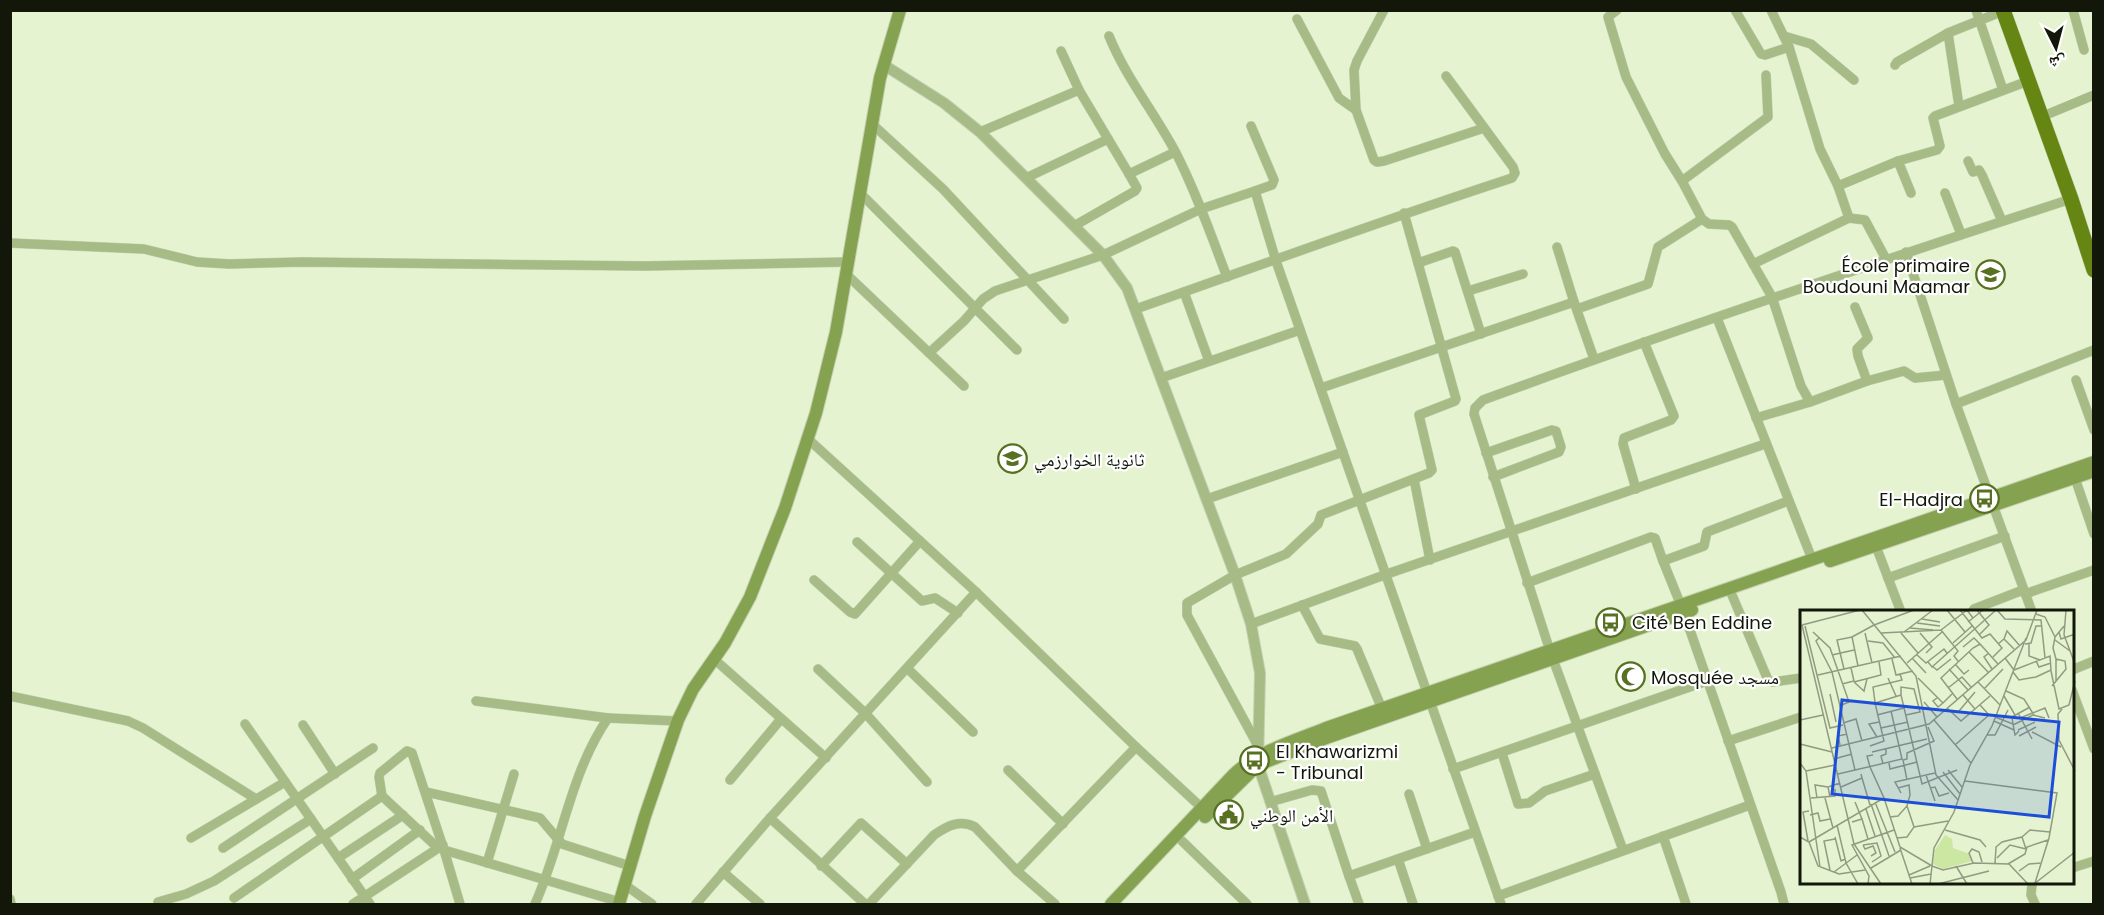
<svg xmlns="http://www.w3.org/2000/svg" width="2104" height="915" font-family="Poppins,'Noto Naskh Arabic',sans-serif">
	<rect width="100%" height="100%" fill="#e5f3d0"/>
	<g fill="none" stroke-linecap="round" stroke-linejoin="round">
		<defs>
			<g id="minor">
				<path d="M1384 10 1357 61 1354 70 1356 110 1374 160 1377 162 1384 161 1484 128"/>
				<path d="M1617 10 1608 17 1626 77 1665 154 1682 181 1702 219 1709 224 1729 225 1732 227 1772 297 1801 386 1810 402 1756 418"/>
				<path d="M1735 10 1761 54 1765 55 1789 47"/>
				<path d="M1771 10 1789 47 1820 149 1838 186"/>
				<path d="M1976 10 2003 90"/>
				<path d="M2073 10 2084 50"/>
				<path d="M1297 19 1339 98 1356 110"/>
				<path d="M1109 36C1126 78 1155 113 1176 153 1196 192 1211 235 1227 277"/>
				<path d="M1784 36 1811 44 1854 80"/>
				<path d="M1061 51 1079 90"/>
				<path d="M1895 65 1897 62 1948 33"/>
				<path d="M1959 106 1948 33 2003 11"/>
				<path d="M2041 117 2094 95"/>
				<path d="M871 123 943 189 1064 319"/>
				<path d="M1251 126 1274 180 1272 185 1255 191"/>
				<path d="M980 132 1079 90 1129 174 1175 152"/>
				<path d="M1898 161 1911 193"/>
				<path d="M1968 161 1973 172 1979 170 1982 175 2002 221"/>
				<path d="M1026 178 1108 139"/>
				<path d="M1682 181 1768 117 1766 75"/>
				<path d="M859 192 1017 350"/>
				<path d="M1945 193 1961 234"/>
				<path d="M1849 218 1838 186 1898 161 1937 150 1940 146 1933 118 1935 116 2028 81"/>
				<path d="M1074 226 1135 191 1137 188 1129 174"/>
				<path d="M10 243 144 249 197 262 229 264 302 262 645 266 847 262"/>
				<path d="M1557 247 1574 302"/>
				<path d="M1906 252 1956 404 2032 612"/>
				<path d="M1418 263 1453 251 1455 252 1481 334"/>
				<path d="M1753 264 1849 218 1865 220 1886 259"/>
				<path d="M845 273 964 386"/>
				<path d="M1468 291 1523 274"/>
				<path d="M1184 292 1209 361"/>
				<path d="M1855 307 1868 338 1857 349 1858 356 1867 381"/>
				<path d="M1136 309C1261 265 1386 219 1512 178L1515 173 1513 167 1446 76"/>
				<path d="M1577 309 1648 284 1658 247 1702 219"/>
				<path d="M1717 318 1812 559"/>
				<path d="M929 353 964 321 983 299 995 291 1103 255 1201 209 1255 191 1276 261 1501 904"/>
				<path d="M1161 378 1300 330"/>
				<path d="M2076 380 2094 430"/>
				<path d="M1321 388 1574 302 1594 359"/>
				<path d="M1810 402 1867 381 1904 371 1915 378 1946 375"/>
				<path d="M1956 404 2094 350"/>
				<path d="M807 438 976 592 1136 747 1202 808"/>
				<path d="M1486 453 1552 430 1556 431 1561 447 1559 452 1493 477"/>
				<path d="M2075 478 2094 534"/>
				<path d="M1414 479 1430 560"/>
				<path d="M1636 489 1623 444 1624 438 1671 420 1674 416 1644 342"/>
				<path d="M1207 499 1343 452"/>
				<path d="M1874 541 1901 612"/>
				<path d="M857 542 922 601 935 598 958 613"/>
				<path d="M1888 578 2005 536"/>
				<path d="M814 580 850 612 855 614 920 541"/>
				<path d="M1527 583 1651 537 1655 538 1663 561"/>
				<path d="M1729 588 1768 680 1772 682 1801 678"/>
				<path d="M2025 594 2094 570"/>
				<path d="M1302 605 1320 639 1355 646 1357 649 1382 709"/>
				<path d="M1972 612 1974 609 2023 590"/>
				<path d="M1251 624 1387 574 1765 444"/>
				<path d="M714 659 826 758"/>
				<path d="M818 669 866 714 927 782"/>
				<path d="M908 669 973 732"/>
				<path d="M2072 670 2094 661"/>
				<path d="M2072 690 2094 749"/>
				<path d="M10 696 128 721 143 728 256 799"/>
				<path d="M476 701 608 718"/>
				<path d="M245 724 370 904"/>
				<path d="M303 725 335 774"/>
				<path d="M1728 741 1801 717"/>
				<path d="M1257 744 1187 615V603L1235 575 1286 554 1318 524 1321 515 1429 473 1432 470 1419 415 1455 401 1456 399 1404 213"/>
				<path d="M1502 753 1518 804 1529 803 1545 791 1595 774"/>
				<path d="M1453 769 1707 681"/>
				<path d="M1008 770 1063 824"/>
				<path d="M730 780 781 719"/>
				<path d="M426 792 540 818 562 844 630 866"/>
				<path d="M1409 794 1427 849"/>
				<path d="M382 796 379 777 380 773 407 751 412 753 444 850 620 902"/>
				<path d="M1270 802 1312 790 1321 791 1349 876"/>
				<path d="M770 818 865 904"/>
				<path d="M1663 836 1686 904"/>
				<path d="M191 838 285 782"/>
				<path d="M1182 841 1247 904"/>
				<path d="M223 848 373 748"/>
				<path d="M444 850 460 904"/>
				<path d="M1623 850 1550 651 1474 414 1475 408 1483 400C1677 329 1874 263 2071 199"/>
				<path d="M338 858 403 815"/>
				<path d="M1398 859 1413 904"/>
				<path d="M487 863 514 774"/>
				<path d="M821 866 861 823 907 864"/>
				<path d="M2072 868 2094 861"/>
				<path d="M1017 871 1136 747"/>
				<path d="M723 872 760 904"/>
				<path d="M352 879 420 830"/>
				<path d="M2032 884 2031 895 2035 904"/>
				<path d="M625 885 652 904"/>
				<path d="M1498 896 1750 805"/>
				<path d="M234 898 382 796 438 848"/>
				<path d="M10 899 11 904"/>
				<path d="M158 902 186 894 214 881 311 819"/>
				<path d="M353 904 443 845"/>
				<path d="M535 904C562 844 570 773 608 718L677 721"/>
				<path d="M696 904 770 818 976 592"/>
				<path d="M869 904 934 835C947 826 960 819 975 827L1017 871 1055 904"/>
				<path d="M1359 904 1349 876 1475 832"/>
				<path d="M1784 904 1781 892 1684 613 1663 561 1704 546 1707 532 1788 501"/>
			</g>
			<path id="tertiary" d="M884 65 944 103 980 132 1103 255 1127 288 1235 575 1251 624 1260 673 1258 765 1305 904"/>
			<g id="secondary">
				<path d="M1830 561 2094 471"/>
				<path d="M1205 817 1258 765 1329 737 1692 610"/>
				<path d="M619 904 645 816 678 720 693 689 725 643 750 597 785 508 816 413 836 332 880 78 900 10"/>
				<path d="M1111 904 1233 775C1258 751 1294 741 1326 728L2094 462"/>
			</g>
			<path id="trunk" d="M2003 10 2071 199 2094 270"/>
		</defs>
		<use href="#minor" stroke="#c3d0b0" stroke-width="10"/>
		<use href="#tertiary" stroke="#c3d0b0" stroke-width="12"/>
		<use href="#secondary" stroke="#c3d0b0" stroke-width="14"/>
		<use href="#trunk" stroke="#c3d0b0" stroke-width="16"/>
		<use href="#minor" stroke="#a7bb87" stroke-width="9"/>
		<use href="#tertiary" stroke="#a7bb87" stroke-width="10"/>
		<use href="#secondary" stroke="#85a250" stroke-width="12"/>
		<use href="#trunk" stroke="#658612" stroke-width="15"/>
	</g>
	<defs>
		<symbol id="school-ring" viewBox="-11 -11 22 22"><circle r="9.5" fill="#fff" stroke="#577022" stroke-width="1.5"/><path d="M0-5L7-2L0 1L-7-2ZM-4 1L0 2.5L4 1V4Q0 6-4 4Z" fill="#577022"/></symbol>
		<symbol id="bus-ring" viewBox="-11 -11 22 22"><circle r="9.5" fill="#fff" stroke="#577022" stroke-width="1.5"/><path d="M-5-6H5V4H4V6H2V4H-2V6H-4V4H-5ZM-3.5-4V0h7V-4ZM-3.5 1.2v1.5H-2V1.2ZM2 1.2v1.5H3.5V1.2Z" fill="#577022"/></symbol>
		<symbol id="mosque-ring" viewBox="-11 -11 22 22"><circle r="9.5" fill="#fff" stroke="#577022" stroke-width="1.5"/><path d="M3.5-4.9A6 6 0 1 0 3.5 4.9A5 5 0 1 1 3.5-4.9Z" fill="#577022"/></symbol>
		<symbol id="civic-ring" viewBox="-11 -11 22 22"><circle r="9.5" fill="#fff" stroke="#577022" stroke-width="1.5"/><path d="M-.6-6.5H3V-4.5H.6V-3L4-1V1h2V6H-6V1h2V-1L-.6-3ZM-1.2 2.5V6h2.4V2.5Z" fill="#577022"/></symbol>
	</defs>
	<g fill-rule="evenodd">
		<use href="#school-ring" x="1974" y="258" width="33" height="33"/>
		<use href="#school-ring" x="996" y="442" width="33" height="33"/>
		<use href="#bus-ring" x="1968" y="482" width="33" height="33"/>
		<use href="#bus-ring" x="1594" y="606" width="33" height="33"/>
		<use href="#mosque-ring" x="1614" y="660" width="33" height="33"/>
		<use href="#bus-ring" x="1238" y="744" width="33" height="33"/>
		<use href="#civic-ring" x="1212" y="798" width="33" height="33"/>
	</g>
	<g text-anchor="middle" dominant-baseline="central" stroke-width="4.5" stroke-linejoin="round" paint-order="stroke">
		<g font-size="18" fill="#12170a" stroke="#fff" text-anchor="start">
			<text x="1970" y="265" text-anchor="end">École primaire<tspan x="1970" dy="21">Boudouni Maamar</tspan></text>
			<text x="1034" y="459">ثانوية الخوارزمي</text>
			<text x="1963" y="499" text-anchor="end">El-Hadjra</text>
			<text x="1632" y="622">Cité Ben Eddine</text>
			<text x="1651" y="677">Mosquée مسجد</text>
			<text x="1276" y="751">El Khawarizmi<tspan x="1276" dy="21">- Tribunal</tspan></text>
			<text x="1250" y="815">الأمن الوطني</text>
		</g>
	</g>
	<g transform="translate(1800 610)">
		<rect width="274" height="274" fill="#e5f3d0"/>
		<path d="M145 225 152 229 153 238 170 244 172 251 143 259 133 254 135 240Z" fill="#cce7a1"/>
		<path fill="none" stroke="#919b81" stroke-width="1.5" d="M62 0 116 66 136 165 158 190M147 0 165 22M160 0 182 28 190 24 202 38 193 47M177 0 189 15 179 25M197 0 205 9 241 10 245 48M266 0 264 25 275 54M236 4 245 7 255 27M122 9 140 12M168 12 183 0M117 13 140 16M2 15 60 0M2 15 54 234 81 274M74 15 114 0M5 16 30 118 43 115M110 18 133 20M141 20 167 0 173 8M13 22 30 38 49 92 39 96M104 22 133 0M259 22 261 29 275 24M65 23 72 53M81 23 141 20 158 41 154 46 158 51M101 23 118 43M120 23 132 37 126 43M19 28 16 31 32 62 55 160M204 29 207 21 220 36M255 30 270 41M68 31 83 33 95 48M153 33 172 16M198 34 204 29 214 39M225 34 231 33 236 16H242M229 34V46L240 50M163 37 174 28 180 34M169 42 188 62M189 43 184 47 192 59M116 44 126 53 144 39 147 43M32 45 54 40M112 48 126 63M205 48 214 60 250 46 251 60 236 67 219 70 213 62M92 49 96 65 113 61M236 51 239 57 251 53M128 52 132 57 196 0M107 53 142 22M155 54 164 64 169 60M58 56 52 27 74 15M132 56 137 60 151 49M44 59 37 30 52 27M149 59 168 80M251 61 259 99 269 95 275 71M18 65 101 46M88 68 96 86M118 68 143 93 152 84M256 71V49M54 72 81 65 79 52M54 72 64 81 67 69M178 72 200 95M42 74 54 71 51 58M252 76 266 59 265 51 256 49 253 38 255 27 264 16M148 78 162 67 171 77M184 79 203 59M206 81 224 89 234 105M30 84 36 112M101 85V77L114 79 120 102 106 105M163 85 175 99M204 86 215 105M137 88 133 91 138 97 143 93M157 89 141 68 173 38 180 34 198 54M75 92 73 77 102 70 100 64M124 92 137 107M147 98 161 111 190 86M262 99 258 104 259 130 275 161M159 101 175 82M218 103 232 129M77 105 104 98M195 107 213 114 215 125 219 121M220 108 245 98 249 108M0 110 23 105M134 110 171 153M194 111 214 120M43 113 56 109 62 131M213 114 212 107 230 97M213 115 233 105 245 108M81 118 108 112M218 120 235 112M232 122 261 137M187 125H195L208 100M219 126 236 117M77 127 69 114 79 112M0 134 32 142M40 135 38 126 47 124M155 135 189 105 180 95M70 136 84 131 75 93 101 85 122 174 157 160M32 138 129 114 226 30 237 0M72 142 127 129M34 149 52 144M0 153 6 161 20 257M89 153 90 159 117 152M83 154 81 146 86 144V139M148 160 162 177M6 161 35 155M143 162 160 184M38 164 102 149 91 101M126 165 135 191M62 168 70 195M107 170 103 150 107 149V143L134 131 128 117M165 171 257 183 249 228 235 273M41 177 62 168 61 164M130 178 135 177 139 186 149 183M101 183 95 172 135 163M30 187 28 177 40 173M11 188 35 186V179M17 188 15 175 28 177M25 188 33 218M84 188 100 237 132 256M55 192 62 209M75 192 95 242M71 194 89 246M66 199 75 226M10 205 18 203 20 211 30 209M90 207 98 206 107 196 110 185 109 175 98 178M52 212 62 209 68 229M37 215 46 253 58 274M114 217 148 211M145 220 180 230 186 237M0 227 9 232 18 256 39 264 65 260M35 227 41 251 45 249M222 227 230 220 250 222M97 228 107 227 114 217 107 196M8 231 3 202 9 201M9 232 84 188 70 157 67 146 73 145M63 235 77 233 81 246 72 252M63 235 65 239 73 236 76 243 71 246M100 238 112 274M197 248 210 235 226 239M173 253 169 243 172 239 179 242 182 252M195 254 196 237 202 232 222 227 226 239M208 254 225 244 227 237 248 230M132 256 143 260 174 253 209 254 228 274M156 256 167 274M71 258 101 240M30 260 24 231 35 229M219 261 229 254 242 253M34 262 57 245M109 265 130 256M110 268 131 264M68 274 69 266 52 235 94 220M130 274 134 238 154 202 170 155 192 116 226 28M138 274 189 261M234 274 275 242"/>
		<path fill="#1d4ed8" fill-opacity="0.15" stroke="#1d4ed8" stroke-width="3" d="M42 90 259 112 249 207 32 184Z"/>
		<rect width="274" height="274" fill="none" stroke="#12170a" stroke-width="3"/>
	</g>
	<rect width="2104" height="915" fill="none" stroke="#12170a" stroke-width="24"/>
	<g transform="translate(2056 48) rotate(174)" stroke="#ffffff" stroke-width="4.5" paint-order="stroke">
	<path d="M0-4.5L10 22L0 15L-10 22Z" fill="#12170a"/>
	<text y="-9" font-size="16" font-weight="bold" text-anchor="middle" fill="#12170a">ش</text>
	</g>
</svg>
